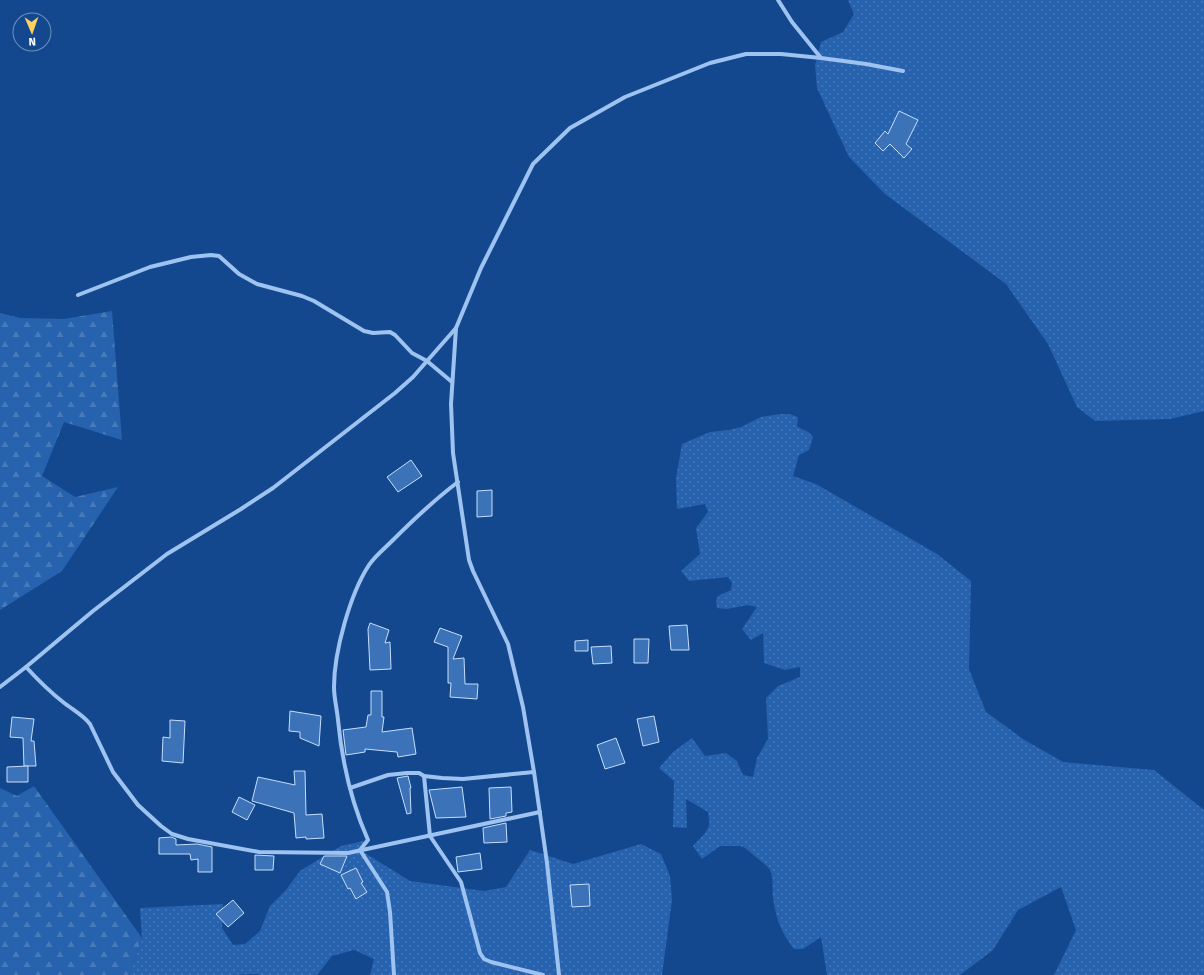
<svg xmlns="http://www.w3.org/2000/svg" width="1204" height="975" font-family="'Fira Sans',sans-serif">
	<defs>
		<pattern id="grass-dots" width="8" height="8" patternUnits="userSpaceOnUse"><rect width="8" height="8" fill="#2662ad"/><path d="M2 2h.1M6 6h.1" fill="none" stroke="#477ab9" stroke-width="1.8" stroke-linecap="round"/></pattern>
		<pattern id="forest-firs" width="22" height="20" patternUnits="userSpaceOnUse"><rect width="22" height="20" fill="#2662ad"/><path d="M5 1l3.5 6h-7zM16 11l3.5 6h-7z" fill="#477ab9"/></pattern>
	</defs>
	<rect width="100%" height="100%" fill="#14488e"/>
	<g fill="url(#grass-dots)">
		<path d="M848 0H1204V411L1170 419 1095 421 1077 407 1048 344 1006 284 885 194 849 157 817 88 815 65 821 42 843 32 854 14Z"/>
		<path d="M781 414H789L798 417 797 426C803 431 807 429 813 437L809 450 799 455 793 476 816 484 937 554 971 581 969 669 986 712 1023 739 1063 762 1154 770 1204 810V975H1054L1076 930 1061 887 1018 910 993 950 960 975H827L821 937 803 949H794C781 932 776 919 773 898 772 889 774 879 770 870 767 865 749 852 744 847L739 846H720L702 859 693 846C698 840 708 832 709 825 710 821 708 815 708 812L686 799 687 828 673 827 674 781 659 768 673 752 692 738 705 756 726 753 737 761 743 775 753 777 757 758 768 739 766 698 778 686 800 677V667L785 670 764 663 763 633 751 640 742 629 757 607 748 605 727 609 717 608 716 601 718 596 731 590 732 583 728 577 689 581 681 571 700 554 696 528 708 512 705 504 677 509 676 478 682 444 710 432 729 430 741 427 761 417Z"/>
		<path d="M368 840 360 850 410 881 484 891 506 887 530 850 573 864 641 844 661 854 670 876 672 900 662 975H370L374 959 354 950 332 956 317 975H261L255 974 232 975H129L142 938 140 908 223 904 222 928 233 945 245 944 260 931 270 906 286 890 300 871 324 856 341 846Z"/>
	</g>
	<g fill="url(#forest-firs)">
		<path d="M112 311 122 440 64 422 42 476 75 497 118 487 62 571 0 610V313L20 318 64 319Z"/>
		<path d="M34 786 142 938 129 975H0V788L17 796Z"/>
	</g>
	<g fill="#3c72b7" stroke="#c5defc">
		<path d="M899 111 918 120 906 144 912 149 904 158 890 144 883 151 875 143 885 131 888 134Z"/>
		<path d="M411 460 422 476 398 492 387 477Z"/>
		<path d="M492 490V516L477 517V491Z"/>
		<path d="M370 623 389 630 385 643 390 642 391 669 370 670 368 629Z"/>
		<path d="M687 625 689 650H671L669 626Z"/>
		<path d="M440 628 462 636 453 659 464 658 465 684H478L477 699 450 697 451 683H448V647L434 642Z"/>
		<path d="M634 639H649L648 663H634Z"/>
		<path d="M588 640V651H575V641Z"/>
		<path d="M611 646 612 663 593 664 591 647Z"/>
		<path d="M371 691H382V717H384L382 732 412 728 416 754 398 757 397 752 365 749V752L346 755 343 730 366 727 368 715H371Z"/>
		<path d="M290 711 321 716 319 746 300 738V732L289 731Z"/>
		<path d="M654 716 659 742 643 746 637 719Z"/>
		<path d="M12 717 34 719 31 741H34L36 766H24L23 738 10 737Z"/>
		<path d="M170 720 185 721 183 763 162 761 163 737 170 738Z"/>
		<path d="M616 738 625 763 605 769 597 745Z"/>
		<path d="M28 766V782H7V767Z"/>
		<path d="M294 771H305L306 815 322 814 324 838 306 839V837L296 838 294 813 252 801 258 777 295 785Z"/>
		<path d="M408 776 411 788H410L411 813 407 814 397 778Z"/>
		<path d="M462 787 466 817 436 818 429 790Z"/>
		<path d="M511 787 512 812 506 813V816L490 819 489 788Z"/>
		<path d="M239 797 255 805 247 820 232 812Z"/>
		<path d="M506 823 507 842 484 843 483 828Z"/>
		<path d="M171 837 176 839V845L197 844 212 847V872H198V859L191 860 190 854H159V838Z"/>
		<path d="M480 853 482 869 458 872 456 857Z"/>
		<path d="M255 855 274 856 273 870H255Z"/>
		<path d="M324 856H347L340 873 320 864Z"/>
		<path d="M356 868 363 882 361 883 367 892 356 899 350 888 348 889 341 875Z"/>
		<path d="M589 884 590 906 572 907 570 885Z"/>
		<path d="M233 900 244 913 228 927 216 914Z"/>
	</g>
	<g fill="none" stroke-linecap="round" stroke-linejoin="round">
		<g stroke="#9ec3f1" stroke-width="4">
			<path d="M778 0 792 22 821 58"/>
			<path d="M78 295 150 267 191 257 211 255 219 256 239 274 257 284 302 296 314 301 364 331 373 333 390 332 395 335 412 353 427 361 452 382"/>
			<path d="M26 667C38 680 50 692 63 702 73 710 83 715 90 724L113 772 138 805 161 826 172 834 188 839 259 852 348 853 540 812"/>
			<path d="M0 687 26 667 93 611 167 554 241 509 273 488 395 393 413 377 456 328"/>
			<path d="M424 776 430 836 461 882 480 953 484 959 491 962 543 975"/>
			<path d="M350 788 388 775 407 773H419L424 776 442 778 463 779 534 772"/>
			<path d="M394 975 390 912 387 892 360 850 368 840C351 802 342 761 338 720 337 709 334 698 334 687 334 652 350 594 369 565 375 556 384 549 392 541 413 520 434 500 458 482"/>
			<path d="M559 975 547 863 534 772 523 707 508 644 473 571 469 560 453 453 451 404 456 328 481 268 533 164 570 128 625 97 710 63 746 54H781L821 58 866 64 903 71"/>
		</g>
	</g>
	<g transform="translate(32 32) rotate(178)"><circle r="19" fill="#14488e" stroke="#7291bb"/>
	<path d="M0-3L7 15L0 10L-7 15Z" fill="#ffd15e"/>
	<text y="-6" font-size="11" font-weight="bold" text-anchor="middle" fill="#ffffff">N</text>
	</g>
</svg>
